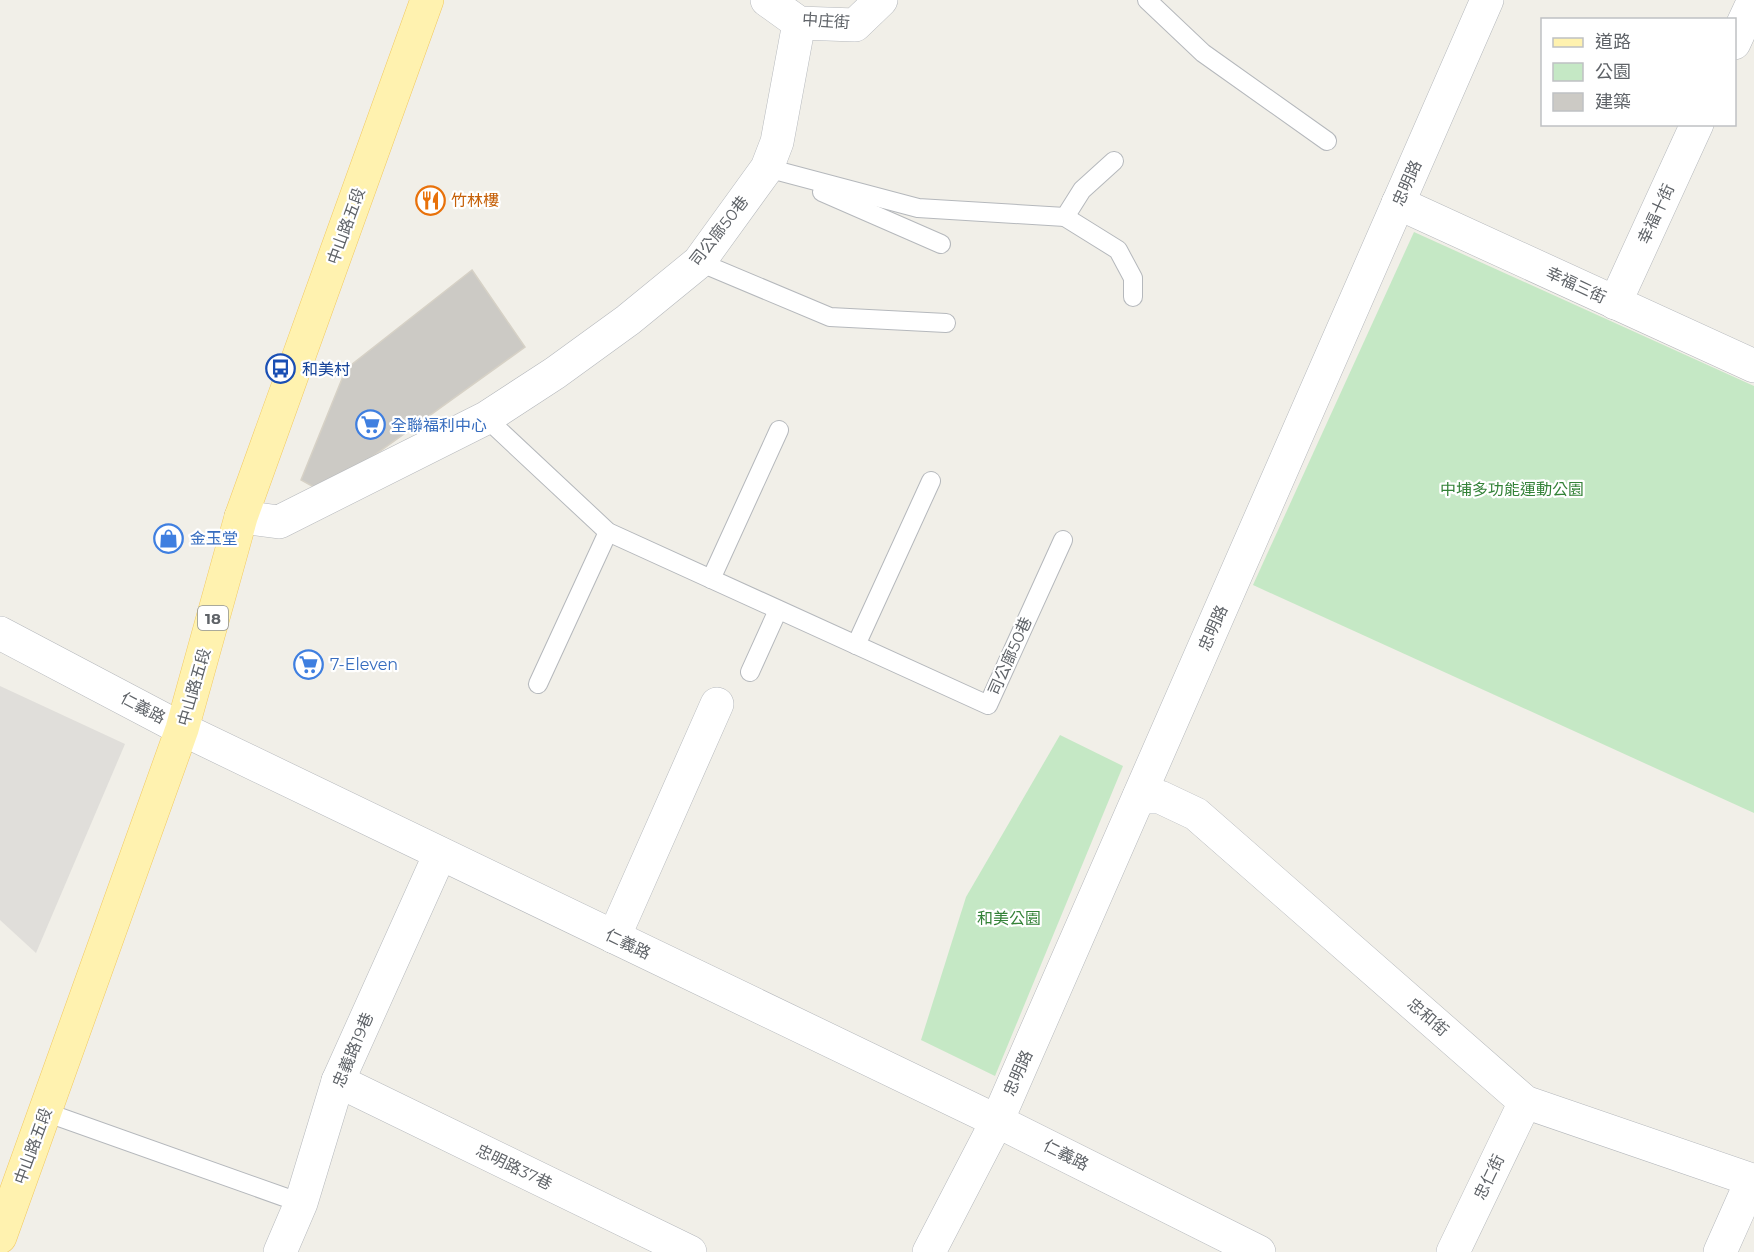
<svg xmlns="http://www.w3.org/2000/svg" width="1754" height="1252" font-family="Montserrat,'Noto Sans TC',sans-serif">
	<rect width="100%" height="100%" fill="#f1efe8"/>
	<path fill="#e0deda" d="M0 686 125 744 36 953 0 920Z"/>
	<g fill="#c5e8c5">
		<path d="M1414 232 1754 386V813L1253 585Z"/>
		<path d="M1060 735 1123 766 995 1076 921 1040 966 897Z"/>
	</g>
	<path fill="#cccac5" stroke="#d6d1c6" stroke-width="1.5" d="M472 270 525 347 323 492 301 480 346 369Z"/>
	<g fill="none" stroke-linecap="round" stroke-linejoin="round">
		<defs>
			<g id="lane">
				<path d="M1147 0 1203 53 1327 141"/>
				<path d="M767 168 918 208 1065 217 1082 190 1114 161"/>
				<path d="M822 192 941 244"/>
				<path d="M1065 217 1118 250 1133 278V297"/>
				<path d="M699 262 830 317 946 323"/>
				<path d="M486 418 608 532 988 705 1063 540"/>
				<path d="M711 579 779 430"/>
				<path d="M856 645 931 481"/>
				<path d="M750 672 778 610"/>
				<path d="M538 684 608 532"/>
				<path d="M45 1112 301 1203"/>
			</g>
			<g id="street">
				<path d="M767 0 799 23 855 25 881 0"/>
				<path d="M1734 43 1754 0"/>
				<path d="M1398 203 1754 366"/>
				<path d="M1615 303 1697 124"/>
				<path d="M241 517 279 522 486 418 555 373 628 320 699 262 767 168 777 142 799 23"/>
				<path d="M0 633 182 729 997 1121 1259 1252"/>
				<path d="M1139 797H1160L1196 814 1525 1102 1752 1180 1720 1252"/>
				<path d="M614 937 717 704"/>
				<path d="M338 1081 690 1252"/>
				<path d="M280 1252 301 1203 338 1081 440 854"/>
				<path d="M929 1252 997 1121 1487 0"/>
				<path d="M1453 1252 1525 1102"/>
			</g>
			<path id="primary" d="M0 1237 182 729 241 517 427 0"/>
		</defs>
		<use href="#lane" stroke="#b5b8bc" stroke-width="20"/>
		<use href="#street" stroke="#b5b8bc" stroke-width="34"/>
		<use href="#primary" stroke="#f2c960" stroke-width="34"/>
		<use href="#lane" stroke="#fff" stroke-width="18"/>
		<use href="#street" stroke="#fff" stroke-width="33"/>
		<use href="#primary" stroke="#fff2af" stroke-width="33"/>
	</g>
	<defs>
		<symbol id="restaurant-ring" viewBox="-11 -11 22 22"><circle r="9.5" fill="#fff" stroke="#e8710a" stroke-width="1.5"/><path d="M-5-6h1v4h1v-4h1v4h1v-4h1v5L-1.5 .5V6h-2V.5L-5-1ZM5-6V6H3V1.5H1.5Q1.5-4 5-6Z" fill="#e8710a"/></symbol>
		<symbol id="bus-ring" viewBox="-11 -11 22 22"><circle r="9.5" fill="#fff" stroke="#1a4fb4" stroke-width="1.5"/><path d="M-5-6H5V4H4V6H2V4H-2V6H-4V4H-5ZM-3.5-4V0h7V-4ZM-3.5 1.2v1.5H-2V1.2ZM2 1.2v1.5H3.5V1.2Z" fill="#1a4fb4"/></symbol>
		<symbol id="supermarket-ring" viewBox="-11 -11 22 22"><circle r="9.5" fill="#fff" stroke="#3f7fe0" stroke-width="1.5"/><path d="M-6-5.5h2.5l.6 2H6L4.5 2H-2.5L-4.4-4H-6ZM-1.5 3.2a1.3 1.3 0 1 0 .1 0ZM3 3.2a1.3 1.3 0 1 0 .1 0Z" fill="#3f7fe0"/></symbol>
		<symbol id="shop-ring" viewBox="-11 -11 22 22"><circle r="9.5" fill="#fff" stroke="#3f7fe0" stroke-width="1.5"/><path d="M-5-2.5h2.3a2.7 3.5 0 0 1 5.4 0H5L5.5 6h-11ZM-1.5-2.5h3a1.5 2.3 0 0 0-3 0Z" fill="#3f7fe0"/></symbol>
	</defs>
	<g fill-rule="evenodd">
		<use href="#restaurant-ring" x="414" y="184" width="33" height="33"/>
		<use href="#bus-ring" x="264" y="352" width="33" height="33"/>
		<use href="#supermarket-ring" x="354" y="408" width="33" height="33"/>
		<use href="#shop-ring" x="152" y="522" width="33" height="33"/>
		<use href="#supermarket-ring" x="292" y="648" width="33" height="33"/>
	</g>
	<g text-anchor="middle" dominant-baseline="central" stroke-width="4.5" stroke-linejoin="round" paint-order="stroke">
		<rect fill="#fff" stroke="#8f9295" stroke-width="1.5" x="198" y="606" width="30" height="24" rx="4.5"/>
		<g font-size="15" font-weight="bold" fill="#5f6368">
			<text x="213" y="618">18</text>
		</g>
		<g font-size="16" fill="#5f6368" stroke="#fff">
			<text transform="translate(826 21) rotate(4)">中庄街</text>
			<text transform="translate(1407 183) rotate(-66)">忠明路</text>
			<text transform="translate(1656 214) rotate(-65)">幸福十街</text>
			<text transform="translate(346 226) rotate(-70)">中山路五段</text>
			<text transform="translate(719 231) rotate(-52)">司公廍50巷</text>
			<text transform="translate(1576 285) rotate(25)">幸福三街</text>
			<text transform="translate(1213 628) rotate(-66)">忠明路</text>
			<text transform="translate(1010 656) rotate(-66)">司公廍50巷</text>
			<text transform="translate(194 687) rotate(-74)">中山路五段</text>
			<text transform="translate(143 708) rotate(28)">仁義路</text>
			<text transform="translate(628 944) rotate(26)">仁義路</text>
			<text transform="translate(1428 1017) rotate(41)">忠和街</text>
			<text transform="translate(353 1050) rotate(-67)">忠義路19巷</text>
			<text transform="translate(1018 1073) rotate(-66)">忠明路</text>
			<text transform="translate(33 1146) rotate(-70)">中山路五段</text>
			<text transform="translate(1066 1155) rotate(27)">仁義路</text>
			<text transform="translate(514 1167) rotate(26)">忠明路37巷</text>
			<text transform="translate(1489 1177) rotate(-64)">忠仁街</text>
		</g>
		<g font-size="16" fill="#c56008" stroke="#fff" text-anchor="start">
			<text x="451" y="200">竹林樓</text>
		</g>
		<g font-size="16" fill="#164399" stroke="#fff" text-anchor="start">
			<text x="302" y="369">和美村</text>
		</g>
		<g font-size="16" fill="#366cbe" stroke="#fff" text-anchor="start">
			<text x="391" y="425">全聯福利中心</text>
			<text x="190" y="538">金玉堂</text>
			<text x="330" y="664">7-Eleven</text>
		</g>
		<g font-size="16" fill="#348238" stroke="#fff">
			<text x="1512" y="489">中埔多功能運動公園</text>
			<text x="1009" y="918">和美公園</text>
		</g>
	</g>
	<rect x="1541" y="18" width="195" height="108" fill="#ffffff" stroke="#bfc1c3" stroke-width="1.5"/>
	<rect x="1553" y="38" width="30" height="9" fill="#fff2af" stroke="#bfc1c3" stroke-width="1.5"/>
	<text x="1595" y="48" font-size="18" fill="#5f6368">道路</text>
	<rect x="1553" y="63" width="30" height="18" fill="#c5e8c5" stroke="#bfc1c3" stroke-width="1.5"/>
	<text x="1595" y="78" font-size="18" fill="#5f6368">公園</text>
	<rect x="1553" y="93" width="30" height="18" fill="#cccac5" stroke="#bfc1c3" stroke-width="1.5"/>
	<text x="1595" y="108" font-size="18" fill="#5f6368">建築</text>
</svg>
